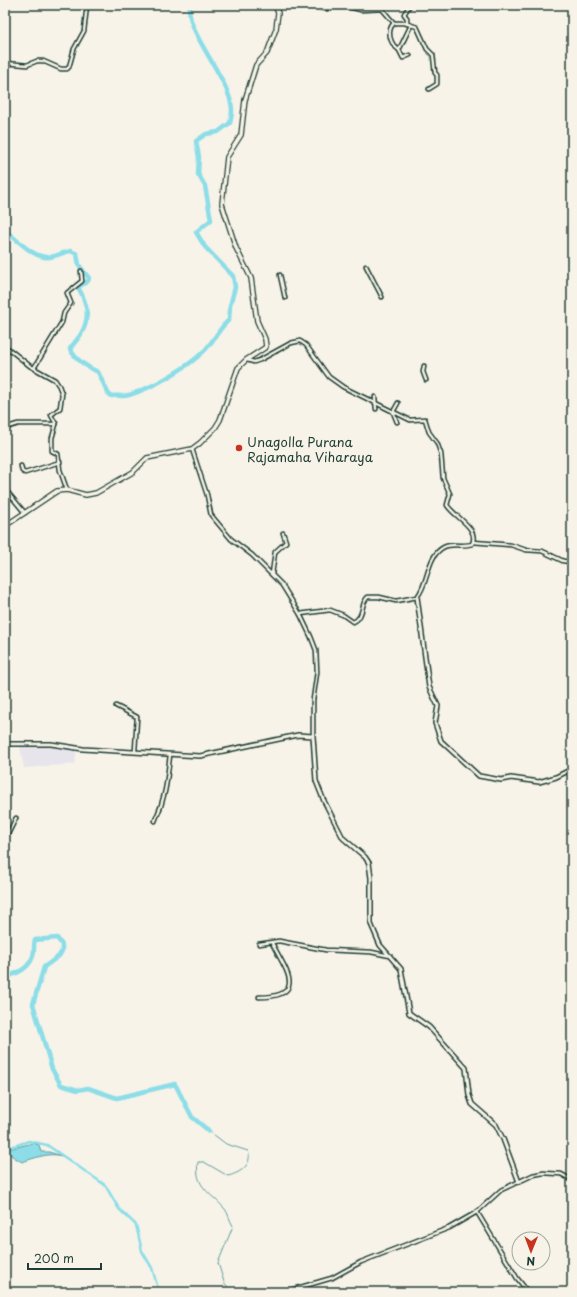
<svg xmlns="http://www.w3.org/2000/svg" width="577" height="1297" font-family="'Playpen Sans',sans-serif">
	<rect width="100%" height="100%" fill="#f7f3e8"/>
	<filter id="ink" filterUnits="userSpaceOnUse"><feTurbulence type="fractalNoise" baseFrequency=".025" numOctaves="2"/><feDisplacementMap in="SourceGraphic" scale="8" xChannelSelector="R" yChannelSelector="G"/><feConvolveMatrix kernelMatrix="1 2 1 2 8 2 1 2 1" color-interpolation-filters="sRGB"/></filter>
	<g filter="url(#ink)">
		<path fill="#e7e4eb" d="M44 745 77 749 75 764 24 768 20 747Z"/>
		<path fill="#8cdde8" stroke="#609da0" d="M33 1143 39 1145 41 1152H49L62 1156C49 1152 35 1158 22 1162L12 1156 10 1153 5 1154V1150Z"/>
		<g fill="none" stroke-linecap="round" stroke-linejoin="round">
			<path stroke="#609da0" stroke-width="1" d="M209 1131 226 1144 248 1151C253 1165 240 1173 228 1176L204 1162H198C194 1187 211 1193 225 1209 228 1213 230 1221 233 1226L218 1263 224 1282 231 1292"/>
			<path stroke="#8cdde8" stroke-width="2.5" d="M5 1149 29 1141 47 1145 105 1185 119 1209 136 1225 142 1251 152 1268 159 1292"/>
			<g stroke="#8cdde8" stroke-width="4.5">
				<path d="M5 231C18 239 33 259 50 257 57 256 64 252 71 251L77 254 79 265 89 278 88 281 78 287C87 303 91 317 81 334 78 339 73 344 70 349 75 359 88 368 98 372L108 393 111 396C117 395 123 397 129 395 152 388 187 368 204 351 214 341 219 328 229 320L230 306 235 287 233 276 205 247 196 232 211 220 205 186 198 174 199 157 196 141 206 134 218 132 230 123C231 119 232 114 232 110 231 79 183 30 190 5"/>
				<path d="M5 977C17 974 29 969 33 956 35 951 33 945 35 940L57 938 62 945V951L59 956 44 967 33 1004 52 1069 61 1085 78 1090 88 1088 117 1098 175 1084 192 1117 209 1131"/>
			</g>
			<defs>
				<g id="minor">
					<path d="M307 5 326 9 341 5 361 10 382 9 394 23H405L417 27 427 49 433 55 435 73 437 75V84L429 89"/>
					<path d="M468 5 473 6"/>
					<path d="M394 23C386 31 390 44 399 50"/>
					<path d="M407 24V18L404 14 410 5"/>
					<path d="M410 55 403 58 399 50 411 25"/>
					<path d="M5 63 27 65 37 61H43L61 69H67L69 67 74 49 84 31 87 5"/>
					<path d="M366 266 382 297"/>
					<path d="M280 275 285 298"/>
					<path d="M5 346 30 366 55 380 59 386 62 394 60 408 51 415 56 424 52 438V451L58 454 60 470 67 490"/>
					<path d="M247 360 254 362 260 360 291 343 300 341 306 345 329 377 343 387 410 420 425 419 429 432 437 443 441 454 443 478 450 494 447 505C454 517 480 528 472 544 463 547 452 543 444 547 426 556 429 584 417 597L396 601 379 597H368C360 603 365 617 353 622L343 615 330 610 300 614"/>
					<path d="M424 366 423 372 426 380"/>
					<path d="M34 368 62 322 64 313 71 303 67 293 82 281 81 271"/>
					<path d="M375 397 376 409"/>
					<path d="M397 422 393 412 398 403"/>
					<path d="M5 428 18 424H56"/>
					<path d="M192 449 207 495 211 515 231 539 252 555 282 585 300 614 311 637 316 650 317 672 313 700V736"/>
					<path d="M21 466 22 471 25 473 60 462"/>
					<path d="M5 489 25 513"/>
					<path d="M473 542 511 545 526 550 542 551 563 561 572 562"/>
					<path d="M272 574 275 552 286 542 283 533"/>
					<path d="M116 706 137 717 135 751"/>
					<path d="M155 821C166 797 167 780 170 755"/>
					<path d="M5 832H9L16 818"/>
					<path d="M259 944 279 941 326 950 371 952 390 956"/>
					<path d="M259 997C309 997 285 969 272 943"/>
					<path d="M477 1212 517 1278 528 1292"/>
					<path d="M284 1292 332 1278 361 1262 449 1228 477 1212 501 1190 533 1175 543 1173 561 1174 572 1180"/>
				</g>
				<g id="major">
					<path d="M417 597 429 687 438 706 435 723 441 741 479 776 501 780 511 778 539 782 556 777 572 769"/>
					<path d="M5 744H51L83 749 200 756 298 735 313 736 316 781 324 801 343 838 365 857 369 863 371 878V924L380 945 401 969 409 1013 429 1027 466 1068 469 1095 472 1104 496 1125 503 1139 519 1182"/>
				</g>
				<path id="highway" d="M5 526 57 491 67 490 86 495 96 493 133 472 147 458 192 449 200 443 215 428 220 420 238 368 246 360 266 347 265 339 257 321 251 278 236 248 222 204 227 157 241 135 245 100 256 65 267 53 276 29 278 13 275 5"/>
			</defs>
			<use href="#minor" stroke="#1f3d34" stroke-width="5.5"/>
			<use href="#major" stroke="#1f3d34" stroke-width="6"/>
			<use href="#highway" stroke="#1f3d34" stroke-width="6"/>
			<use href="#minor" stroke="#f7f3e8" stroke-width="2.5"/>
			<use href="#major" stroke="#f7f3e8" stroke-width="3"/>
			<use href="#highway" stroke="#f7f3e8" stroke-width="3.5"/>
		</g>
	</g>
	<circle fill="#c8321e" stroke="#f7f3e8" stroke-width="1.5" cx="239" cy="448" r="4"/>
	<g text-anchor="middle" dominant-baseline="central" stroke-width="3" stroke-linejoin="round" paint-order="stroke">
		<g font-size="13" fill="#1f3d34" stroke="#f7f3e8" text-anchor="start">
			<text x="247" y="441">Unagolla Purana<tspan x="247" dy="15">Rajamaha Viharaya</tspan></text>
		</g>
	</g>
	<rect width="577" height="1297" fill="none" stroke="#f7f3e8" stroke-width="20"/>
	<rect x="10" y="10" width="557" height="1277" fill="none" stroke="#1f3d34" stroke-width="1.5" filter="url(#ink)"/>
	<g transform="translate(531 1251) rotate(181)"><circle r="19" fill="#f7f3e8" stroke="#a1aaa0"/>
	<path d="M0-3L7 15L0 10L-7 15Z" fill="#c8321e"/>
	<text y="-6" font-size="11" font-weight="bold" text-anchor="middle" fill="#1f3d34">N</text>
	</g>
	<path d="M28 1263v6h73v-6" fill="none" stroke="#1f3d34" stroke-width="2"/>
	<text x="34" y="1263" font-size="12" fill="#1f3d34" stroke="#f7f3e8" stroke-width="3" paint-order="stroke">200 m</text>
</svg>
